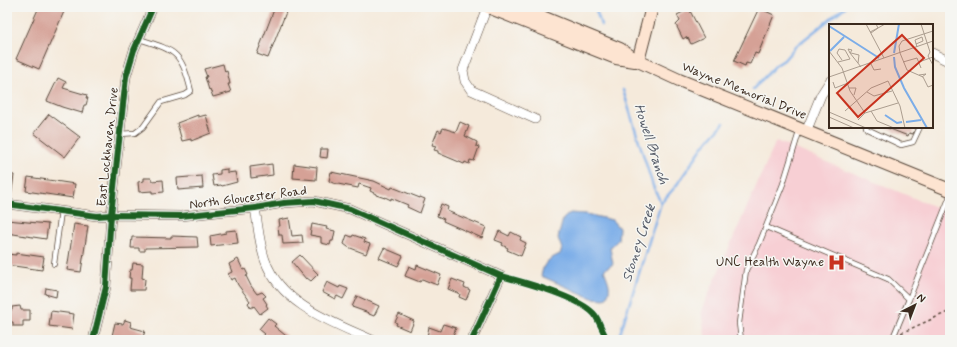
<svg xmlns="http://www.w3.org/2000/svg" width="957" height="347" font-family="Mynerve,sans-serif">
	<rect width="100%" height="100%" fill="#f6f6f2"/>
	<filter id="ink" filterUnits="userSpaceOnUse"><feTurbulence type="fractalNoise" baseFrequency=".025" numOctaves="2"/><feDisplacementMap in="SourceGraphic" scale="8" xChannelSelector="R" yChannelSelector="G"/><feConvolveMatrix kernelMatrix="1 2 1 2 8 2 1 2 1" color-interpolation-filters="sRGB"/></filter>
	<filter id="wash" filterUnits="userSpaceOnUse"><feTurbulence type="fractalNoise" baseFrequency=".012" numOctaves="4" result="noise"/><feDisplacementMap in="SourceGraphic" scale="16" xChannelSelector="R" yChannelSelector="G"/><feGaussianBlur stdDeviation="0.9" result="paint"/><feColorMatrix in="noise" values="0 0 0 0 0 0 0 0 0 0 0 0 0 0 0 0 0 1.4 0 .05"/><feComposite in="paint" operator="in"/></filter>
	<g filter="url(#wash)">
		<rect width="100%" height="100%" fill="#f5eadb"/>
		<path fill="#f7cfd4" d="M776 141 950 213V340H706L701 311Z"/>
		<path fill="#7cade8" stroke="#5c6c83" d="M570 213 586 214 612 220 619 228 618 240 610 248 613 264 604 270C608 281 613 289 605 299L592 298 541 276C544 262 547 260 560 254L562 249 558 238 563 219Z"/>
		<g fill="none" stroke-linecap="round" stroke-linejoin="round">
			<g stroke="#7cade8" stroke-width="2.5">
				<path d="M595 7 601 25"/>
				<path d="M753 89 776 65 784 60 796 46 845 7"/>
				<path d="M623 90 653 186 661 203"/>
				<path d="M618 340 661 203 676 186 704 145 724 123"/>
			</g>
		</g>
		<g id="blocks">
			<g fill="#d5a196">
				<path d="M39 7H66L39 69 16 59Z"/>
				<path d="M275 7H288L268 58 257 54Z"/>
				<path d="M759 8 774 15 758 54 755 53 750 64 746 63 745 66 734 61Z"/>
				<path d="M689 9 704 38 691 44 688 38 687 39 686 37 683 39 676 25 680 21 677 15Z"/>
				<path d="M223 64 225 72 227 71 230 84H228L231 92 213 97 210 89 209 90 205 77H207L204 69Z"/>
				<path d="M58 78 66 82 63 88 87 95 86 98H88L86 105H84L82 113 62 107 47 101Z"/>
				<path d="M49 114 80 137 65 157 34 133Z"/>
				<path d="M198 115V117L206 115 211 133 191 141V139L182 141 177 123Z"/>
				<path d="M460 122 469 126 465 136 477 142 476 146 479 147 474 161 470 160 469 164 465 162 464 164 438 153V151L434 150 436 146 432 145 438 130 441 132 443 128 456 132Z"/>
				<path d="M885 127H916L913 134 909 133 908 136Z"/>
				<path d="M321 149H328L327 158 320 157Z"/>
				<path d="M272 164 273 175 251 178 250 167Z"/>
				<path d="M294 164 317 167 316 180 293 178Z"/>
				<path d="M227 169V173L235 172 237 182 222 186 221 185 214 186 212 175 220 174V170Z"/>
				<path d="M331 172 374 181 391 189 392 187 420 198V197L425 199 420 213 407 207 408 205 391 198V200L385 197V198L376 195V194L370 191 371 188 359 184 358 188 333 183 329 181Z"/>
				<path d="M7 174 14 175 11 198H7Z"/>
				<path d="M202 176 203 188 178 190 177 178Z"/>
				<path d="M28 177 75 184 73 198 26 191Z"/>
				<path d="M144 178H151L152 181 163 180 164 192 152 193V191L139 192 138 182 144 181Z"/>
				<path d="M441 204 448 207 447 211 486 227 482 238 443 221 444 219 437 216Z"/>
				<path d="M289 218 292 236 302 235 303 243 283 244 282 235H279L278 226H280L279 220Z"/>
				<path d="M7 220 48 224 46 239 7 233Z"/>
				<path d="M74 224 88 226 81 272 67 270Z"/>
				<path d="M312 224 327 227 326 229 335 231 333 241H331L330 245 321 243V237L310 235Z"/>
				<path d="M236 230 238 243 211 246 210 236 226 233V231Z"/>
				<path d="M499 231 509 236 511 232 521 237 520 240 526 243 521 256 507 250 508 248 502 245 503 243 495 240Z"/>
				<path d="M347 235 352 237 353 235 365 239 364 242 370 244 366 254 348 247 344 244Z"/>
				<path d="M171 236 197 237 198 247 145 248V251H139V248H131L132 237 171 238Z"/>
				<path d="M384 248 403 256 398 266 379 258Z"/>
				<path d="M16 253 44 257 42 270 7 265V254L16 255Z"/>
				<path d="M300 255 318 274 311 281 307 278 306 279 292 262Z"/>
				<path d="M238 259 243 270 245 269 248 275 246 276 251 286 257 294 262 292 266 296 263 298 267 304 266 305 268 308 260 314 254 306 251 308 248 303 250 301 238 285 235 278 231 280 228 274 232 272 229 264Z"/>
				<path d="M133 263 143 264 142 278 145 279 144 290H130L131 278H129L130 270H132Z"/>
				<path d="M417 265 441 275 437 285 422 279 420 282 405 276 409 266 416 269Z"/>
				<path d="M452 279 465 284 464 287 470 290 466 300 459 297 460 294 448 289Z"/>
				<path d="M327 282 339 288 340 286 348 289 343 299 337 296 335 299 322 292Z"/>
				<path d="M46 288 57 290 56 297 45 294Z"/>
				<path d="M357 296 379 306 374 316 369 314V313L352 307Z"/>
				<path d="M20 306 21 310H30V321H23V326H13V322H7V310H12V307Z"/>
				<path d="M51 311 74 314 72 329 49 326Z"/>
				<path d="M399 314 414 321 410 331 396 325 397 323 395 322Z"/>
				<path d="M268 318 276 324 274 326 291 340H268L263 336 265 334 259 329Z"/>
				<path d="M125 320 131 322 130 327 145 331 142 340H128L112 336 115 323 123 324Z"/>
				<path d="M443 324 456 328 451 340H433L427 337 429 327 440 331Z"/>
			</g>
		</g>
	</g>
	<g filter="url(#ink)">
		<use href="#blocks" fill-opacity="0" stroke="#57473a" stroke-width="1"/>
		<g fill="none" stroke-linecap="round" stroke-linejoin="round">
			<defs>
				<g id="lane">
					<path d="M866 127 867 129 901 145 913 142 920 127"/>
					<path d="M120 134 135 133 143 127 161 102 185 95 191 91C181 51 176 51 139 39"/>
					<path d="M766 227 888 279 909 299 892 340"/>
					<path d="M54 264 61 211"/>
					<path d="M909 299 950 196"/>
					<path d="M741 340 739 323 746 270 759 244 783 184 800 129"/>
				</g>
				<g id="street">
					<path d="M487 7 463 70 465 81 471 90 535 119"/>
					<path d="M932 53 950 62"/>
					<path d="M806 132 821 95 830 81"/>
					<path d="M7 204 97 216 111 215 181 216 255 208 284 203 314 201 350 209 501 276 472 340"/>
					<path d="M255 208C258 225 259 243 265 260 281 305 332 322 372 340"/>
					<path d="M93 340 106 287 111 215 126 77 134 50 153 7"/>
				</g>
				<g id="secondary">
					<path d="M488 7 616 58 635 61"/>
					<path d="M518 7 620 49 638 61 679 80 950 190"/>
					<path d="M638 61 652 7"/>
				</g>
			</defs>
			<use href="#lane" stroke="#57473a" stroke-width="6"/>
			<use href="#street" stroke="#57473a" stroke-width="10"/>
			<use href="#secondary" stroke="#57473a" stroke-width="14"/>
			<path stroke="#57473a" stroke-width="1.5" stroke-dasharray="3 3" stroke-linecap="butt" d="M901 333 950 311"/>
			<use href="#lane" stroke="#fff" stroke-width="4.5"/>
			<use href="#street" stroke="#fff" stroke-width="9"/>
			<use href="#secondary" stroke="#fde4d1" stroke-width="12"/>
			<defs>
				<g id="cycleway">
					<path d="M7 204 97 216 111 215 181 216 255 208 284 203 314 201 350 209 501 276C524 282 581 297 595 315 599 321 602 330 606 337L605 340"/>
					<path d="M93 340 106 287 111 215 126 77 134 50 153 7"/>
					<path d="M472 340 501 276"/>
				</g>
			</defs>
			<use href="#cycleway" stroke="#f6f6f2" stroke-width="8"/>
			<use href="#cycleway" stroke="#1b5e20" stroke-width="6"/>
		</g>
	</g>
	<defs>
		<symbol id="hospital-bare" viewBox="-9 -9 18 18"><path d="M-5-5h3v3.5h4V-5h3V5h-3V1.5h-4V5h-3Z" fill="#c8321e" stroke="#f6f6f2" stroke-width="2.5" paint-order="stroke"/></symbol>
	</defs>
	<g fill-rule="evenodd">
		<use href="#hospital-bare" x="824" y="250" width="25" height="25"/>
	</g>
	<g text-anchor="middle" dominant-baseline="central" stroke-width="3" stroke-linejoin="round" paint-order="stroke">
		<g font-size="13" fill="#3b2a1e" stroke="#f6f6f2">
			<text transform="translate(744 91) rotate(22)">Wayne Memorial Drive</text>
			<text transform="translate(108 147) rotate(-84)">East Lockhaven Drive</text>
			<text transform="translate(248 198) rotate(-7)">North Gloucester Road</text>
		</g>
		<g font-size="13" fill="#3b2a1e" stroke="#f6f6f2" text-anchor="end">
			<text x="824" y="262">UNC Health Wayne</text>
		</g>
		<g font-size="14" font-style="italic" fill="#525865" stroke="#f6f6f2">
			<text transform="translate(651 144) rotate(72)">Howell Branch</text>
			<text transform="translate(639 243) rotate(-72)">Stoney Creek</text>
		</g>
	</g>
	<g transform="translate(829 24)">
		<rect width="104" height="104" fill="#f5eadb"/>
		<path fill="none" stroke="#7cade8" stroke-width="2" d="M0 2 50 34M1 27 15 13M65 29 70 0M65 33 66 43 75 64 98 104M56 91 68 99 73 98M77 98 92 96"/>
		<path fill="none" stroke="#ab9d8f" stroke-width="1" d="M37 0 55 34M47 0 49 4 56 0M92 0 101 28 99 32 104 41M41 8 49 4 42 9M87 20 94 17 93 13 86 16 88 23M0 27 13 44 21 67 36 89M21 29 23 26 19 25 21 29 32 43M22 29 30 31 29 39M71 29 78 46 94 53 99 63 104 61M71 29 70 22 73 17 104 7M9 38 21 35 16 26 10 25 8 29 13 36M74 38 88 34 92 44M90 38 104 33M42 40 45 46 52 45M90 51 97 50 93 53M0 53 104 17M4 58 6 64 19 59M20 64H27L25 71M38 68 45 72 63 67M16 87 42 64 59 57 71 82 76 104M42 87 48 97 65 104M0 88 37 104M0 93 25 104M29 96 36 89 69 79"/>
		<path fill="#c8321e" fill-opacity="0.15" stroke="#c8321e" stroke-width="2" d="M73 11 95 34 29 93 8 69Z"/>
		<rect width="104" height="104" fill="none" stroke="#3b2a1e" stroke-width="2"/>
	</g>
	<rect width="957" height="347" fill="none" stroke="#f6f6f2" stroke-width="24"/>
	<g transform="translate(915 305) rotate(42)" stroke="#f6f6f2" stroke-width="3" paint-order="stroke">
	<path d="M0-3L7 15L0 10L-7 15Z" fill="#3b2a1e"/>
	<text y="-6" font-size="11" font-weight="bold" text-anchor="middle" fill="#3b2a1e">N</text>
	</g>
</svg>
